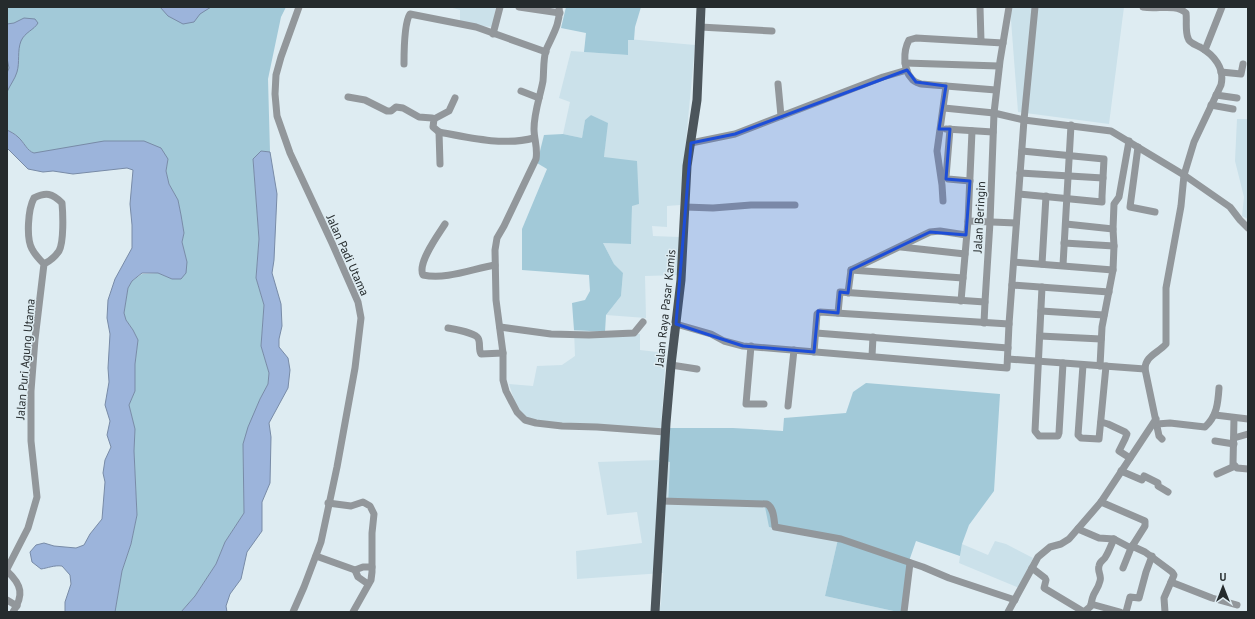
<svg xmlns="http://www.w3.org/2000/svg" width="1255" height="619" font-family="'PT Sans',sans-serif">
	<rect width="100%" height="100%" fill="#deecf2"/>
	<g fill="#cbe1ea">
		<path d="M449 7H496L492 27 460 24V10Z"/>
		<path d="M1010 7H1124L1109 124 1018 112Z"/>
		<path d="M628 39 695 45 680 205 667 206V227L652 226 653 236 679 237V275L645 276 646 318 606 315 621 296 623 274 614 264 603 243 631 244 632 205 639 204 604 157 607 123 591 115 585 120 582 138 563 134 570 102 559 98 571 51 627 55Z"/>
		<path d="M1237 119H1248V219L1242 216 1244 197 1235 161Z"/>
		<path d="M574 330 640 334V350L666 353 661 428 582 426 520 418 509 384 533 386 537 366 562 365 575 356Z"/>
		<path d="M659 460 670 461 668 503 765 507 838 539 825 596 898 612H659L661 603 663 573 577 579 576 551 642 543 637 512 607 515 598 462Z"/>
		<path d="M995 541 1006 544 1033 558 1019 588 959 563 962 544 988 555Z"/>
	</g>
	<g fill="#a2c9d8">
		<path d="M7 7H286L281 17 268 79 270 152 261 151 253 159 259 239 256 278 264 305 261 346 269 373 268 384 260 399 243 444 244 513 225 542 216 564 195 596 181 612H115L122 571 131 544 137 515 134 451 135 429 129 405 135 391V364L138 340 133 330 126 320 124 313 128 288 132 281 142 274 158 273 172 279 187 262 182 242 184 233 178 200 169 184 166 171 168 159 34 153C27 151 24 142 18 137 15 134 11 132 7 130Z"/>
		<path d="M566 7H641L635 27 634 40H628V55L584 52 586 33 561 28Z"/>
		<path d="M591 115 608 123 604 157 637 161 639 204 632 206 631 244 603 243 614 264 623 273 621 296 606 315 605 332 574 330 572 303 585 300 590 291 589 275 522 270V229L547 169 537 163 544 135 563 134 582 138 585 120Z"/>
		<path d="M866 383 1000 394 994 491 969 525 962 544 960 556 916 541 908 564 905 612H898L825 596 838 539 769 527 765 507 668 503 670 462 659 460 661 428H733L783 431 784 418 846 413 853 392Z"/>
	</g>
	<g fill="#9cb4db" stroke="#788ba7">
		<path d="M160 7H211L200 14 194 22 183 24 168 16Z"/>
		<path d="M24 18 35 19 38 23C34 30 25 32 21 41 17 51 20 62 17 72 15 79 10 85 7 92V73L9 68 7 58V24L14 23Z"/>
		<path d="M7 130C11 132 15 134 18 137 24 142 27 151 34 153L104 141H144L161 148 168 159 166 171 169 184 178 200 181 215 184 233 182 242 187 262 186 273 181 279H172L158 273H142L132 281 128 288 124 313 126 320 133 330 138 340 135 364V391L129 405 135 429 134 451 137 515 131 544 122 571 115 612H65V602L71 584 70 575 62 566C54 565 48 568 41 569L32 562 30 552 36 545 44 543 54 546 76 548 84 545 90 534 102 519 105 482 103 473 105 460 111 447 107 435 110 421 105 405 109 382 108 368 110 334 107 318 108 300 115 279 132 248V225L130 204 133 170 127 168 73 174 53 171 43 172 28 169 7 148Z"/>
		<path d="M261 151 270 152 277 194 274 260 272 273 281 304 282 326 279 339V347L288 358 290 370 288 388 269 423 271 437 270 483 262 502V531L247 552 241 579 230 594 226 606 227 612H181L195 596 216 564 225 542 244 513 243 444 248 427 260 399 268 384 269 373 261 346 264 305 256 278 259 239 253 159Z"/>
	</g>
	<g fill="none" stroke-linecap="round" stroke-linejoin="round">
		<g stroke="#92979b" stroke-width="7">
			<path d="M519 7 560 13"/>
			<path d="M559 7C561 23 552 36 546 50 543 60 544 71 543 81 540 97 534 112 534 129 534 139 538 148 536 159L504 226 497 238 495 250 496 300 503 353V380L506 391 517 412 525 420 536 423 562 426 597 427 665 432"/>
			<path d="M980 7 981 41"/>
			<path d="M1143 7C1157 10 1175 3 1186 13 1187 21 1185 31 1188 38 1189 43 1196 45 1200 47 1214 55 1225 68 1221 85L1194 142 1184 175 1181 206 1166 288V344C1158 353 1145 356 1145 369L1159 436 1162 439"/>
			<path d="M700 27 772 31"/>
			<path d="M493 34 500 7"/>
			<path d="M1205 50 1222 7"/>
			<path d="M905 63 999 66"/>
			<path d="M404 64C404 52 404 23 410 14L476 27 546 52"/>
			<path d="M1221 72 1241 74 1243 64"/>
			<path d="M778 84 781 116"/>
			<path d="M996 90 921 84C918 83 914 82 912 79 903 70 903 51 909 40L916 38 1003 43"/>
			<path d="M521 91 539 98"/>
			<path d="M1216 95 1237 98"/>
			<path d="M348 97 365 100 387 111H391L396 107 403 108 419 117 432 118 434 119 433 127 439 132C470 138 504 146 534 138"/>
			<path d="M1211 105 1233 109"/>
			<path d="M944 108 994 113 1024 120 1111 131 1184 175 1230 207 1240 220 1248 228"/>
			<path d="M434 119 449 111 455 98"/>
			<path d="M946 129 993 132"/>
			<path d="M950 129 946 177 948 179 970 181"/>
			<path d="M439 132 440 164"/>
			<path d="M691 143 735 134 883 77 907 70"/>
			<path d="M1138 147 1130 207 1155 212"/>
			<path d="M1020 173 1103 178"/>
			<path d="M1019 194 1102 202V196L1104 159 1022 151"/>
			<path d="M943 201 942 185 937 151 946 86"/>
			<path d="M685 207 713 208 751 205H795"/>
			<path d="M968 221 1016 223"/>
			<path d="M445 224C438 235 417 263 423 275 446 280 472 269 495 265"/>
			<path d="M1066 224 1113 229 1114 246 1113 270 1102 327 1100 366"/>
			<path d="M1113 229 1114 204 1119 197 1129 141"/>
			<path d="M1064 243 1114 246"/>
			<path d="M901 247 965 254"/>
			<path d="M1014 262 1113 270"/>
			<path d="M1042 264 1046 196"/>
			<path d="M1063 265 1071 125"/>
			<path d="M851 270 963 278"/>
			<path d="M1012 285 1109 292"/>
			<path d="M1042 287 1035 431 1039 436H1058L1059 433 1063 363"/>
			<path d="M848 293 851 270 930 232 940 231 966 235"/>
			<path d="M961 301 968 221 972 131"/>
			<path d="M1041 311 1104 315"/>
			<path d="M838 313 840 292 985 302"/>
			<path d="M984 323 985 302 990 222 994 113 1000 61 1009 7"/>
			<path d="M676 324 711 334 724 341 743 346 1007 368 1009 324 1024 120 1035 7"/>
			<path d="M500 327 551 334 589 335 634 333 643 322"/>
			<path d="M448 328C454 329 475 333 478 338 481 343 478 349 481 354L503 353"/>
			<path d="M816 333 1008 348"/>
			<path d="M1040 336 1101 339"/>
			<path d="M751 346 746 404H764"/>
			<path d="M814 352 817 314 820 312 1009 324"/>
			<path d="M872 356 873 337"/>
			<path d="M1008 359 1145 369"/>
			<path d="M671 365 697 369"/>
			<path d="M1083 365 1078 435 1081 438 1099 439 1106 366"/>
			<path d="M788 406 794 350"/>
			<path d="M1215 415 1248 419"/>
			<path d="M1234 418 1233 464 1237 468 1248 469"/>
			<path d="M1101 422 1108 424 1125 432 1127 434 1125 439 1119 451 1130 458"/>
			<path d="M1157 424 1170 423 1205 427C1217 416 1218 403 1219 388"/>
			<path d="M1234 438 1248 434"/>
			<path d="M1215 441 1234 444"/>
			<path d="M1121 471 1142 480 1144 476 1158 483V486L1168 492"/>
			<path d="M1217 474 1235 466"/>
			<path d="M661 501 767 504C774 508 774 519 775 527L841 539 923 567 949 578 1015 600"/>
			<path d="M1101 502 1145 521V526L1131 548 1123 568"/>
			<path d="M328 503 351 506 363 502 370 506 374 514 372 533V572L371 580 353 612"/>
			<path d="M1078 529 1099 538 1114 539 1131 548"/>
			<path d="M1132 546 1145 552 1172 572 1174 575 1171 582"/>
			<path d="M316 556 355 570"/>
			<path d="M1032 568 1045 578 1046 580 1044 588 1084 612"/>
			<path d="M7 569 28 528 37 497 31 441V391L35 339 44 264C40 260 35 255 32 249 26 238 28 209 34 198 46 192 52 193 62 203 63 214 64 242 59 251 55 257 50 261 44 264"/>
			<path d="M7 571C22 585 24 595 13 612"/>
			<path d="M368 584 358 577 355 570 363 567H372"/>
			<path d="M7 600 17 606"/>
			<path d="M1091 604 1120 612"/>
			<path d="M293 612 304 587 321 542 337 467 355 368 361 318 358 302 332 243 290 153 277 116 275 94 276 75 281 57 299 7"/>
			<path d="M904 612 910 563"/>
			<path d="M1008 612 1038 557 1050 547 1061 544 1069 539 1101 502 1156 419"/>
			<path d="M1084 612 1091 606C1092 591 1097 593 1100 581 1102 576 1097 571 1099 566 1100 560 1104 561 1106 556 1109 551 1111 545 1114 539"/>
			<path d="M1126 612 1130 597 1139 598 1146 572 1152 556"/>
			<path d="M1165 612 1164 598 1171 582 1212 598 1237 605"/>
		</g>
		<path stroke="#4c555b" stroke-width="9" d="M655 612 666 423 671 365 681 280 687 166 697 100 701 7"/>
	</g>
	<path fill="#1d4ed8" fill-opacity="0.2" stroke="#1d4ed8" stroke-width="3" stroke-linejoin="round" d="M907 70 916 82 946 86 939 129H950L946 179 970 181 966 235 930 232 851 270 848 293 840 292 838 313 818 311 814 352 743 346 676 324 691 143 735 134Z"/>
	<g text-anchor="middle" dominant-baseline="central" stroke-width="3" stroke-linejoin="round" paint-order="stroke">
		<g font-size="12" fill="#252b2d" stroke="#deecf2">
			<text transform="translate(979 217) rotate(-87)">Jalan Beringin</text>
			<text transform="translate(348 255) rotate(66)">Jalan Padi Utama</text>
			<text transform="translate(665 308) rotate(-84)">Jalan Raya Pasar Kamis</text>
			<text transform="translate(25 359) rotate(-85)">Jalan Puri Agung Utama</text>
		</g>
	</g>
	<rect width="1255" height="619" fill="none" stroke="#252b2d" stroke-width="16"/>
	<g transform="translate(1223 587)" stroke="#deecf2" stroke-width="3" paint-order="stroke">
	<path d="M0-3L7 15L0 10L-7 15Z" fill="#252b2d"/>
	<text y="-6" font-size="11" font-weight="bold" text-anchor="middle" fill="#252b2d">U</text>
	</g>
</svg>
